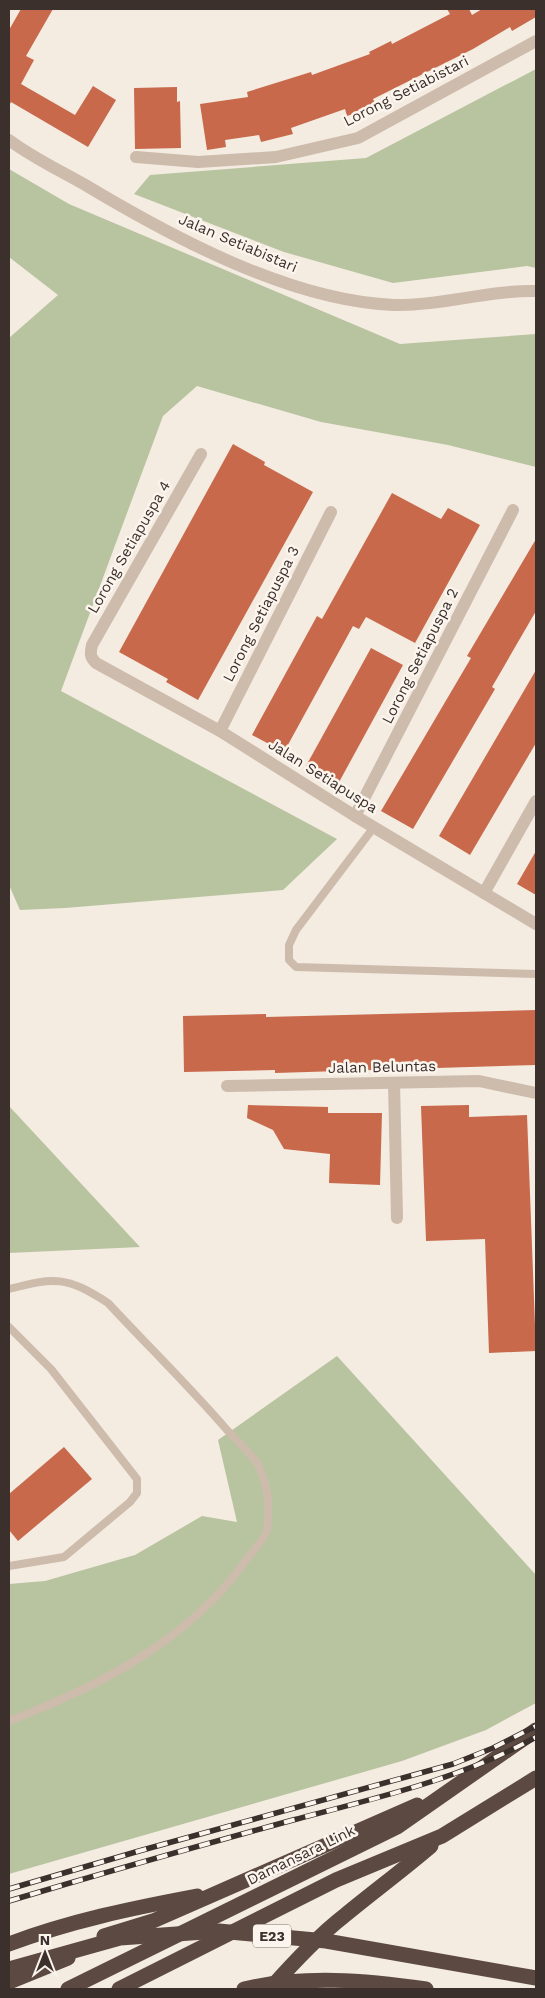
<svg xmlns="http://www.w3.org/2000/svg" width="545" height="1998" font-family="'Work Sans',sans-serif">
	<rect width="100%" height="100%" fill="#f4ebe1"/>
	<g fill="#b8c4a0">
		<path d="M536 69V268L527 266 393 283 284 252 134 194 150 175 366 158Z"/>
		<path d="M9 169 69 204 400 344 536 334V467L448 445 321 422 197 386 163 416 61 691 337 839 283 890 65 908 20 910 9 885V338L58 295 9 257Z"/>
		<path d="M9 1106 140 1247 9 1253Z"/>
		<path d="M337 1356 536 1575V1703L486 1730 402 1761 9 1874V1584L45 1581 135 1555 202 1516 237 1522 218 1440Z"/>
	</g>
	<g fill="#c8694b">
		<path d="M21 9H53L26 56 34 60 21 84 75 115 93 86 116 100 88 147 11 102 9 106V30Z"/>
		<path d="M447 9H469L472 15 482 9H536V17L512 31 510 27 473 49 373 99 376 106 347 116 345 109 291 128 293 134 261 142 259 135 225 140 226 147 207 150 200 104 248 97 247 92 311 72 312 75 370 54 369 52 391 41 392 44 450 14Z"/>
		<path d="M177 87V102L180 101 181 148 135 149 134 88Z"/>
		<path d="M233 444 265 462 264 465 313 492 198 700 166 682 168 679 119 652Z"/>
		<path d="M392 493 441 519 448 508 480 525 415 643 366 617 359 629 353 626 284 752 252 735 317 616 322 619Z"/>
		<path d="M536 539V611L492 687 495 689 413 829 381 811 471 658 467 656Z"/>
		<path d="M371 648 403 665 338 784 306 766Z"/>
		<path d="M536 670V743L470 855 439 836Z"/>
		<path d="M536 851V895L517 884Z"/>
		<path d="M536 1010V1065L275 1073V1070L184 1072 183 1016 266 1014V1017Z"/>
		<path d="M248 1105 328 1107V1113H382L380 1185 329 1183 330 1154 284 1149 273 1130 247 1118Z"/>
		<path d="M469 1105V1117L527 1115 536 1351 489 1353 485 1239 426 1241 421 1106Z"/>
		<path d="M64 1447 92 1479 18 1541 9 1530V1494Z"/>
	</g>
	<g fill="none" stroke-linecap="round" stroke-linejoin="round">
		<g stroke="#cdbbac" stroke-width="8">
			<path d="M374 827 296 930 289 945V960L296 967 536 974"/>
			<path d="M9 1289C55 1277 66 1276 108 1303 147 1345 189 1386 227 1430 236 1440 253 1455 259 1467 268 1486 270 1508 267 1529 265 1539 252 1552 246 1560 190 1640 98 1687 9 1721"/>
			<path d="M9 1327 51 1369 137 1479V1493L130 1502 64 1557 9 1566"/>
		</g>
		<g stroke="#cdbbac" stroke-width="12">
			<path d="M9 140C33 158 61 171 87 186 174 238 291 301 394 305 441 306 488 290 536 291"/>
			<path d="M136 157 198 162 276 157 358 138 536 41"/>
			<path d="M201 454 92 645C90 654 90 657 96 663L220 731 355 816 536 924"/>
			<path d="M220 731 331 512"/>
			<path d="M355 816 513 510"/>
			<path d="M484 893 536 801"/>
			<path d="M394 1083 397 1218"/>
			<path d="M227 1086 479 1081 536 1093"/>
		</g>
		<g stroke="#5c4a42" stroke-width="15">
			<path d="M104 1936 153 1921 417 1805"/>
			<path d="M9 1944C70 1921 133 1908 197 1896"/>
			<path d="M9 1982 68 1958"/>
			<path d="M68 1989 397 1827 536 1730"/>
			<path d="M119 1989 336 1880 442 1836 536 1778"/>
			<path d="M270 1989C293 1963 317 1937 344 1916 373 1892 403 1870 431 1846"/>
		</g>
		<defs>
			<g id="rail">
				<path d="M9 1889 139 1851 453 1764 493 1748 536 1726"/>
				<path d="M9 1901C103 1873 198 1846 293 1820 376 1798 461 1779 536 1737"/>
			</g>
		</defs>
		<use href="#rail" stroke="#3b302b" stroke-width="5.5"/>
		<use href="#rail" stroke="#fbf5ee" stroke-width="4" stroke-dasharray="11" stroke-linecap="butt"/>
		<g stroke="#5c4a42" stroke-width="15">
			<path d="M9 1969 120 1938 219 1931 326 1941 536 1978"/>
			<path d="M244 1989C303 1975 366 1980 426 1989"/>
		</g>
	</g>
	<g text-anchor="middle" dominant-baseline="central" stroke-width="5" stroke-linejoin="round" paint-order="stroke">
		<rect fill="#fbf5ee" stroke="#756b66" stroke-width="1" x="253" y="1924.5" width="38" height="23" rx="4"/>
		<g font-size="14" font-weight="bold" fill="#3b302b">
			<text x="272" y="1936">E23</text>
		</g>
		<g font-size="15" fill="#3b302b" stroke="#fbf5ee">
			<text transform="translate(406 91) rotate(-27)">Lorong Setiabistari</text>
			<text transform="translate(238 243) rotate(23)">Jalan Setiabistari</text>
			<text transform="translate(129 547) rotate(-60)">Lorong Setiapuspa 4</text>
			<text transform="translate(261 614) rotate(-63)">Lorong Setiapuspa 3</text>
			<text transform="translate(420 656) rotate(-63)">Lorong Setiapuspa 2</text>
			<text transform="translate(323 776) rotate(32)">Jalan Setiapuspa</text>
			<text transform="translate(382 1067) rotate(-1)">Jalan Beluntas</text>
			<text transform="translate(301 1855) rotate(-26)">Damansara Link</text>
		</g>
	</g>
	<rect width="545" height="1998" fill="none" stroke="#3b302b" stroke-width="20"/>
	<g transform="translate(45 1953)" stroke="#fbf5ee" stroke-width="4" paint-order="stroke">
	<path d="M0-4L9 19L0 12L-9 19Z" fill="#3b302b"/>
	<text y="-8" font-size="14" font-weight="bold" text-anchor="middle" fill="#3b302b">N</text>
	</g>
</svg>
